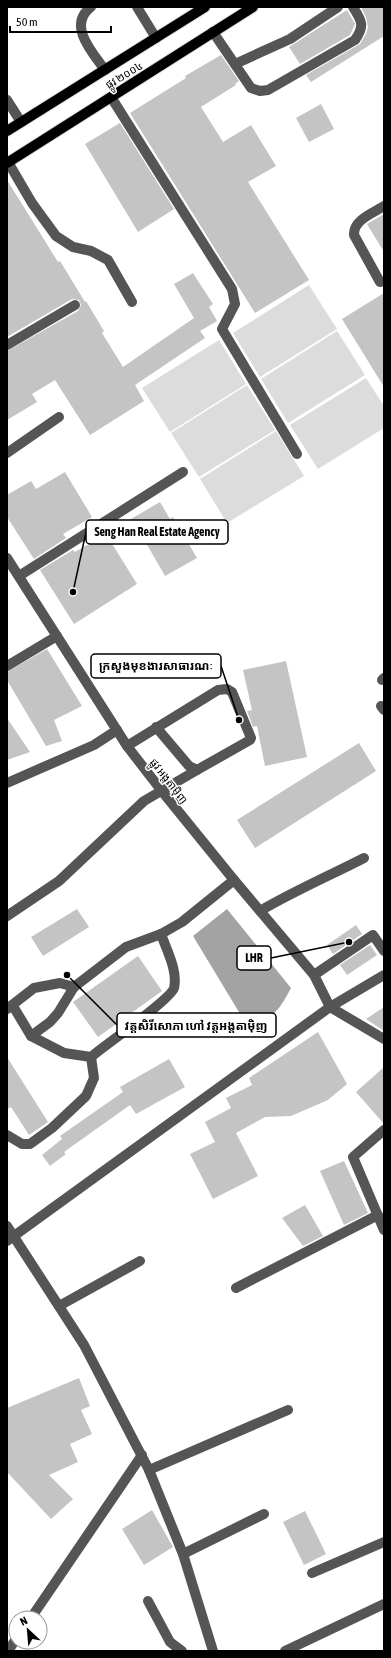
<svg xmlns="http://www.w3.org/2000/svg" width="391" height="1658" font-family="'Asap Condensed','Noto Sans Khmer',sans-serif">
	<rect width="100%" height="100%" fill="#fff"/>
	<g fill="#dcdcdc">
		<path d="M309 285 337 329 260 377 233 333Z"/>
		<path d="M337 331 365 375 288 423 261 379Z"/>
		<path d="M219 340 246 384 170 432 142 388Z"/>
		<path d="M366 378 384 406V428L318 469 290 425Z"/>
		<path d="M247 385 275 430 199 477 171 433Z"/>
		<path d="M276 431 304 476 227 523 200 479Z"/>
	</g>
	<path fill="#a3a3a3" d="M227 909 291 988C277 1014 275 1015 248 1027L193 936Z"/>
	<g fill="#c4c4c4">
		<path d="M361 7H384V36L311 82 306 75 360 44 366 34 368 27 366 17Z"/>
		<path d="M347 10 355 24 350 35 300 64 289 47Z"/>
		<path d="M221 55 239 81 235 84 236 85 201 107 223 142 251 125 276 166 248 182 309 280 255 313 130 113 186 78 185 76Z"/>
		<path d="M321 104 334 129 309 142 296 118Z"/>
		<path d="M120 123 174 209 138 232 85 144Z"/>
		<path d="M7 180 58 262 60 261 85 302 86 301 104 331 102 333 123 367 194 318 174 284 193 273 213 304 209 307 217 321 200 331 205 338 135 385 144 401 90 435 55 380 32 394 37 402 7 420V351L78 311 81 305 79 300 72 299 7 337Z"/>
		<path d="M384 214V252L367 224Z"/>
		<path d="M384 293V387L342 319Z"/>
		<path d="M65 472 92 517 63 534 66 538 34 559 7 517V495L31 481 36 489Z"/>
		<path d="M160 502 170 519 173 517 197 558 165 576 142 536 134 540 124 523Z"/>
		<path d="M106 534 137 584 74 624 40 570 73 550 75 552Z"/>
		<path d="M47 649 82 706 54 720 62 741 46 746 7 680V672Z"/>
		<path d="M286 661 307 757 265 766 257 726 253 727 247 711 252 710 243 670Z"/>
		<path d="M7 718 30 752 7 760Z"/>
		<path d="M359 743 376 771 255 848 237 820Z"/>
		<path d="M77 909 89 927 43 956 31 937Z"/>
		<path d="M356 925 362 934 333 954 327 945Z"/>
		<path d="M370 945 377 955 347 975 340 965Z"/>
		<path d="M138 956 162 991 98 1037 73 1002Z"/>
		<path d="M384 1007V1031L366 1019Z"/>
		<path d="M318 1032 347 1084 328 1100 291 1116 265 1117 236 1133 258 1176 213 1199 190 1154 215 1142 205 1122 231 1108 226 1098 252 1085 249 1078Z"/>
		<path d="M7 1057 48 1122 29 1135 11 1107 7 1109Z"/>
		<path d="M169 1059 185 1087 136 1114 130 1105 64 1152 66 1154 50 1166 42 1155 62 1139 60 1136 123 1092 120 1087Z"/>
		<path d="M384 1067V1124L356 1092Z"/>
		<path d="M344 1161 368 1213 344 1225 320 1171Z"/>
		<path d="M305 1205 323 1236 303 1246 282 1218Z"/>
		<path d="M79 1378 90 1406 81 1410 92 1434 70 1444 78 1462 49 1475 73 1499 51 1519 7 1472V1408Z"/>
		<path d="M152 1510 173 1547 144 1565 122 1529Z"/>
		<path d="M305 1511 326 1554 304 1565 283 1522Z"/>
	</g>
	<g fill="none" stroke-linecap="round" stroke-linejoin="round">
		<defs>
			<g id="major">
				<path d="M7 131 205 7"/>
				<path d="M7 163 253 7"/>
			</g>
		</defs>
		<use href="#major" stroke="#dbdbdb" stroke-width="12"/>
		<g stroke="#555" stroke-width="10">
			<path d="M91 7C67 25 92 52 105 70"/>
			<path d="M137 7 156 38"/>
			<path d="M213 32 251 88 260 91 268 90 355 40C365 26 362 21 353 7"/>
			<path d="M235 64 290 39 338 7"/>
			<path d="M111 97 232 289 235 304 222 329 297 454"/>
			<path d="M7 100 21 122"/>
			<path d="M8 162 32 203 56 236 73 247 91 251 108 260 132 302"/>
			<path d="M380 282 354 235C353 220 373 213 384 206"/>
			<path d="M7 345 75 305"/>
			<path d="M7 453 59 417"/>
			<path d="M7 558 127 746 161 790 234 880 314 975 330 1007"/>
			<path d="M19 576 183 472"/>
			<path d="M7 666 57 636"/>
			<path d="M382 680 384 678"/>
			<path d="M381 706 384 710"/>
			<path d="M127 746 218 690 227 689 232 692 251 738 250 740 197 770 189 766 156 727"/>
			<path d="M7 783 94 745 117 730"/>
			<path d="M260 911C294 891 329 876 364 858"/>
			<path d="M7 916 59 881 144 801 197 770"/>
			<path d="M314 975 373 935 384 951"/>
			<path d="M13 1006 31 1036 64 1053 91 1057C104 1046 171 999 174 988 178 971 167 951 161 934"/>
			<path d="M330 1007 384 1039"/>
			<path d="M7 1009 34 988 60 983 74 987 126 947 161 934 182 922 234 880"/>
			<path d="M31 1036 50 1022 58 1013 74 987"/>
			<path d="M384 1130 353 1157 384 1230"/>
			<path d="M7 1135 22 1144H30L52 1128 86 1096 94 1078 91 1057"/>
			<path d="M7 1226 84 1345 149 1470 183 1554 213 1651"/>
			<path d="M7 1241 330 1007 384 975"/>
			<path d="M236 1288 378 1215"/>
			<path d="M59 1306 140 1261"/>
			<path d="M149 1470 288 1410"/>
			<path d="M183 1554 264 1514"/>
			<path d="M312 1573 384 1542"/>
			<path d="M148 1601 170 1642 182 1651"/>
			<path d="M31 1618 142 1455"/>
			<path d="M8 1651 16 1639"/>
			<path d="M285 1651 384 1604"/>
		</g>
		<use href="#major" stroke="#000" stroke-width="10"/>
	</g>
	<g text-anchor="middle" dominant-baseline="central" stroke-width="3" stroke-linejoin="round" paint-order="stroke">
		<g font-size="11" fill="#000" stroke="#fff">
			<text transform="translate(124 75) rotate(-32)">ផ្លូវ ២០០៤</text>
			<text transform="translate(169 781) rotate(52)">ផ្លូវ អង្តតាម៉ិញ</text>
		</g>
	</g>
	<path fill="none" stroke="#000" stroke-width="1.5" d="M73 592L86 532M239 720L221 666M349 942L271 958M67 975L117 1025"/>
	<g fill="#000" stroke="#fff" stroke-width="1.5">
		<circle cx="73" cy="592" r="4"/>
		<circle cx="239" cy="720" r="4"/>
		<circle cx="349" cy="942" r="4"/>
		<circle cx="67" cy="975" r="4"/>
	</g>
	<g fill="#fff" stroke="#000" stroke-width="1.5">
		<rect x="86" y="520" width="142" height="24" rx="4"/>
		<rect x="91" y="654" width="130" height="24" rx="4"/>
		<rect x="237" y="946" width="34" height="24" rx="4"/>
		<rect x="117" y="1013" width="159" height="24" rx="4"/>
	</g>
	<g font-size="12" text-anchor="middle" font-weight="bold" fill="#000">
		<text x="157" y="536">Seng Han Real Estate Agency</text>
		<text x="156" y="670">ក្រសួងមុខងារសាធារណៈ</text>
		<text x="254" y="962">LHR</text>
		<text x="196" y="1030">វត្តសិរីសោភា ហៅ វត្តអង្តតាម៉ិញ</text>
	</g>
	<rect width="391" height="1658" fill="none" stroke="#000000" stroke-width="16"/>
	<g transform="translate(28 1630) rotate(334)"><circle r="19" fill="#ffffff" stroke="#999999"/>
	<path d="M0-3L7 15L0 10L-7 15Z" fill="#000000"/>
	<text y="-6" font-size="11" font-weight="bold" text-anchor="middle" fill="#000000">N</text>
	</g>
	<path d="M10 26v6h101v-6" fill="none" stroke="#000000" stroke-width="2"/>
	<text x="16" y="26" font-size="12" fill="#000000" stroke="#ffffff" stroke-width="3" paint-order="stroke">50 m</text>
</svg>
